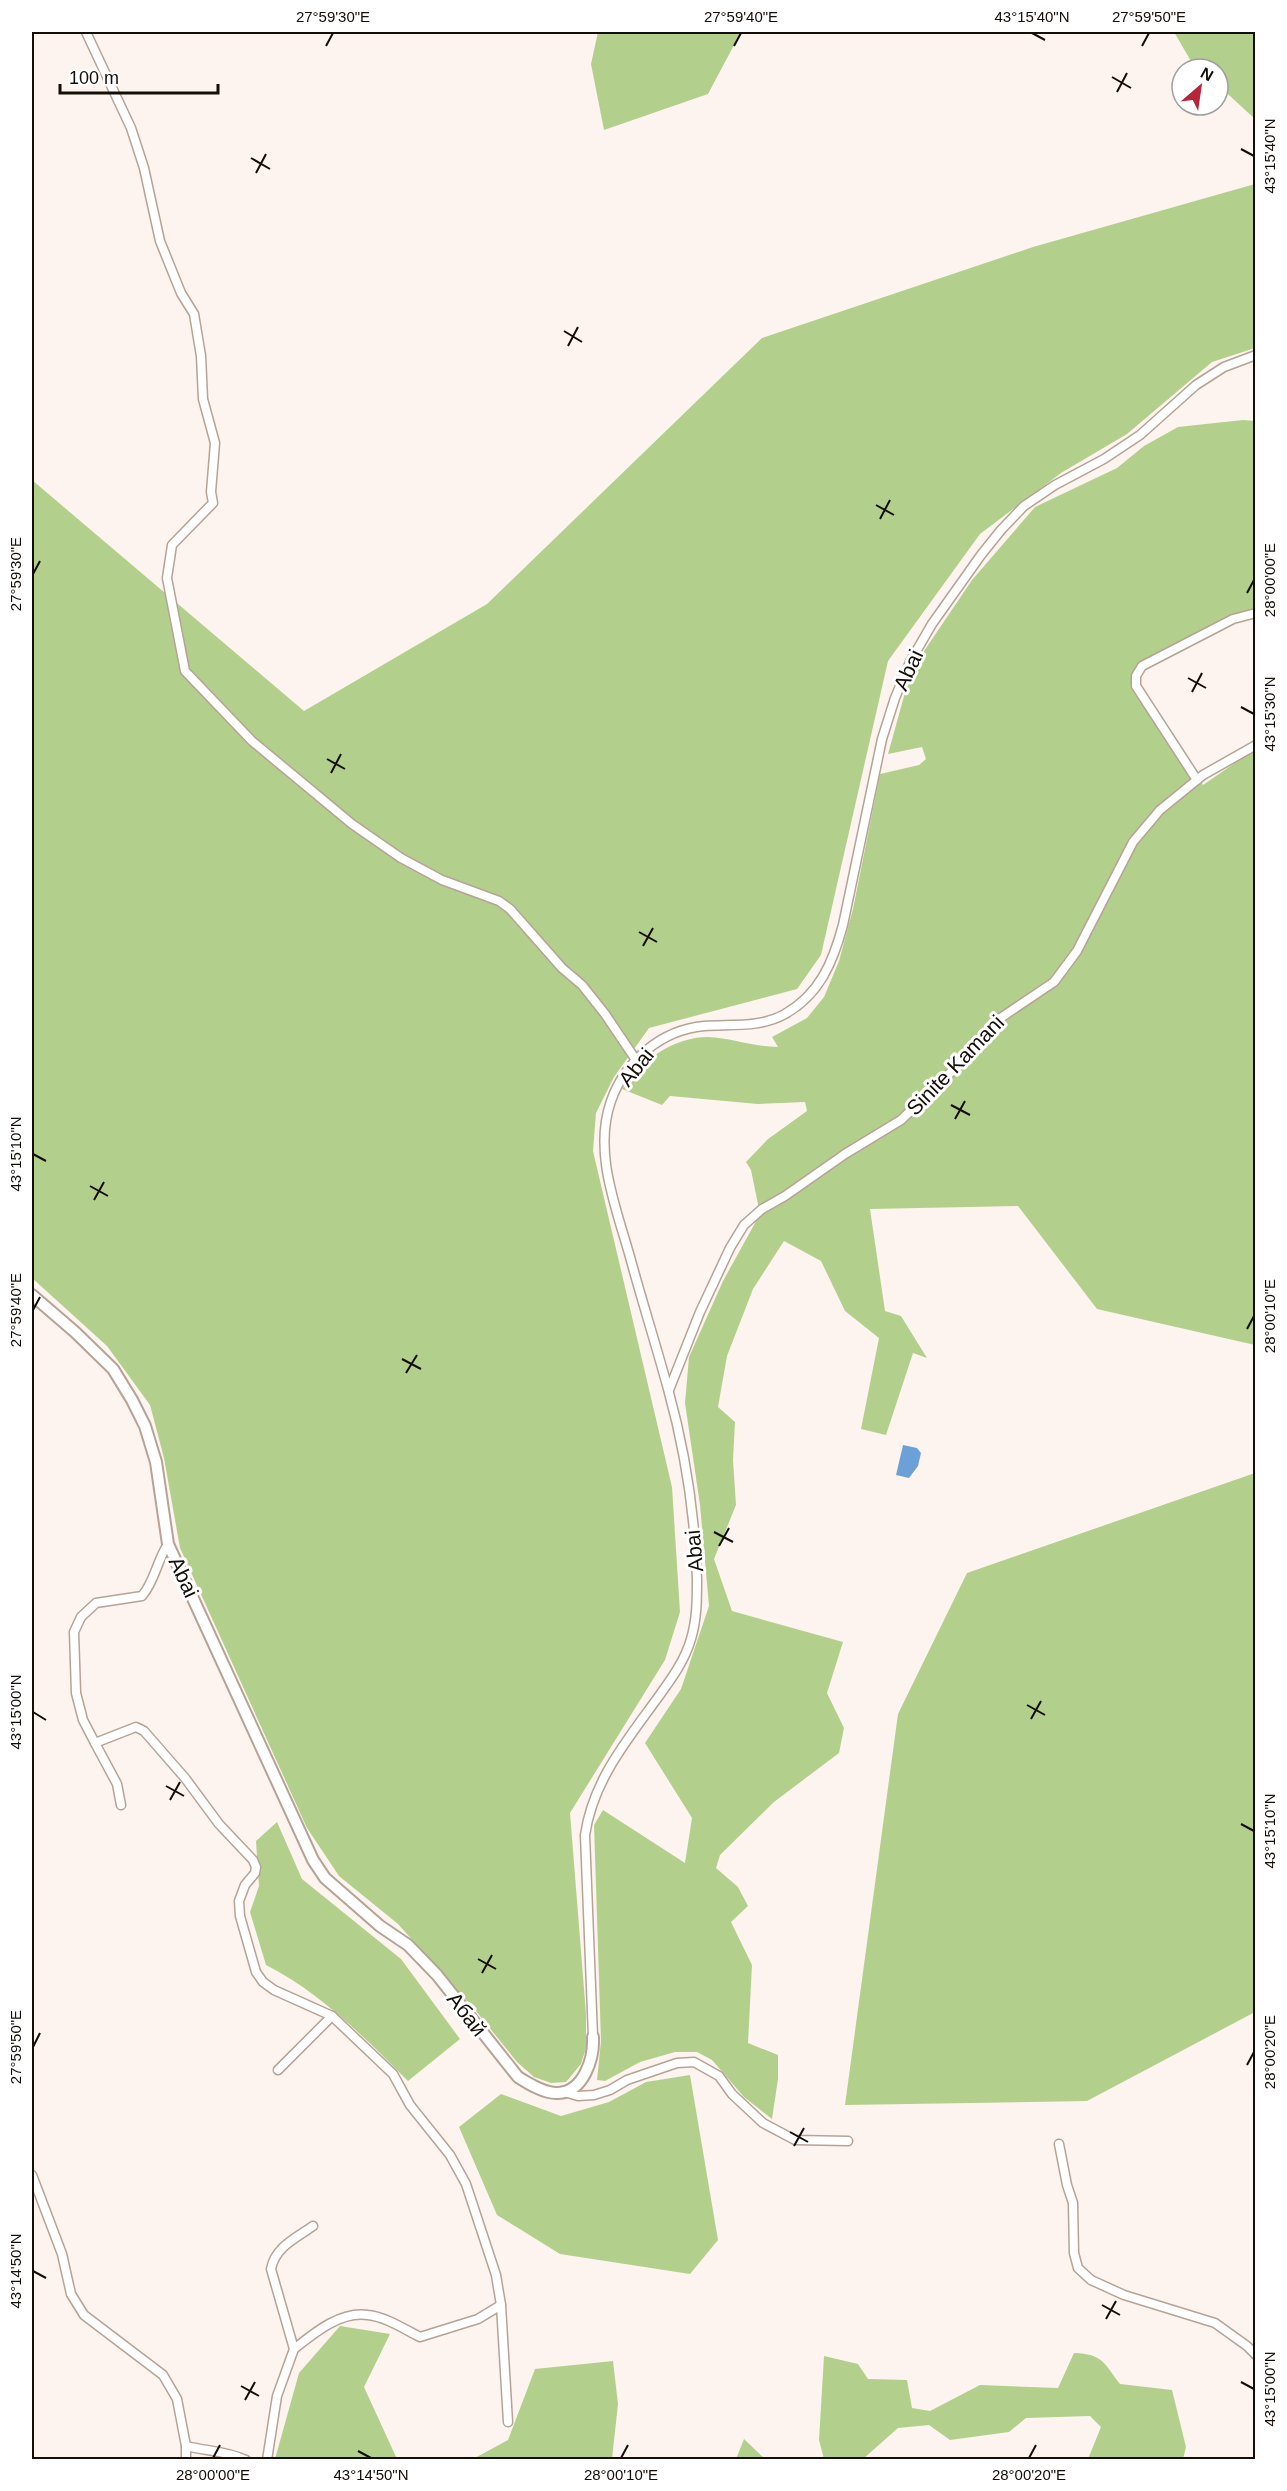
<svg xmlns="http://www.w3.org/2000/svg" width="1287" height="2491" font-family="Arial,sans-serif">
	<rect width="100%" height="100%" fill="#fdf4ef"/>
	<g fill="#b2d08b">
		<path d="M598 32H741L708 94 604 130 591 64Z"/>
		<path d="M1174 32H1255V119L1218 85V69H1200L1191 61Z"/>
		<path d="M1255 184V348L1212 362 1127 434 1061 473 980 534 888 661 821 955 797 989 649 1028 614 1077 596 1113 593 1151 672 1487 680 1612 665 1660 570 1813 586 2014V2048L581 2064 566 2082 551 2083 534 2077 517 2062 476 2011 398 1924 339 1876 307 1828 180 1548 164 1458 150 1405 107 1346 32 1278V480L304 711 487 604 762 338 1033 247Z"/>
		<path d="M1243 420 1255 421V608L1229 616 1142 666 1136 686 1203 785 1255 749V1345L1097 1309 1018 1206 870 1209 885 1311 901 1316 927 1358 913 1353 886 1435 861 1429 879 1338 845 1311 821 1261 784 1241 753 1289 727 1356 718 1407 735 1422 733 1460 736 1505 714 1559 732 1611 843 1642 827 1693 844 1728 839 1753 774 1802 720 1855 716 1868 738 1887 748 1906 731 1922 752 1965 748 2043 778 2055V2079L772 2119 744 2097 712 2060 697 2052H675L640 2062 605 2081 597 2080 601 2041 594 1825 603 1810 685 1863 692 1818 645 1743 681 1689 709 1606 700 1505 685 1403 689 1357 723 1281 760 1214 751 1170 746 1162 768 1139 807 1111 805 1102 758 1104 670 1096 662 1105 622 1089C641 1061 673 1037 708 1037 732 1038 754 1047 778 1047L772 1037 807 1018 824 997 839 961 853 909 880 774 919 765 926 759 922 747 888 754 906 689 924 651 972 580 1035 507 1117 468 1144 446 1178 427Z"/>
		<path d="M1255 1473V2012L1087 2101 845 2105 898 1714 967 1573Z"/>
		<path d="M277 1822 302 1879 401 1959 460 2039 408 2081C365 2038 321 1993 266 1965L250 1912 259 1886 256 1841Z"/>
		<path d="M690 2075 718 2240 690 2274 560 2254 497 2215 459 2127 501 2094 561 2116 609 2102 646 2082Z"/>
		<path d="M340 2326 390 2334 364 2387 397 2459H275L299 2373Z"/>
		<path d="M1074 2353C1103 2354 1104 2363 1120 2384L1172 2390 1186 2447 1183 2459H1088L1101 2427 1090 2416 1026 2418 1009 2432 950 2440 929 2425 898 2428 863 2459H824L819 2440 824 2356 858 2364 868 2379 907 2380 912 2408 930 2411 980 2385 1058 2388Z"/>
		<path d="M613 2361 618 2404 612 2459H473L508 2440 535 2369Z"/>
		<path d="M744 2439 765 2459H736Z"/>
	</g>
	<path fill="#6ca1d7" d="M903 1445 917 1448 921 1453 918 1466 909 1478 896 1475Z"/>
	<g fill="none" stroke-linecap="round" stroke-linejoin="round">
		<defs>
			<g id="minor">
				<path d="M86 32 131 128 144 168 160 241 181 293 194 314 201 356 203 399 215 443 211 492 213 503 172 545 167 578 185 671 252 741 352 824 401 858 442 880 499 901 510 909 562 968 582 985 605 1014 636 1060"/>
				<path d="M1197 780 1136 686V676L1142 666 1233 619 1256 613"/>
				<path d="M669 1390 700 1312 730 1248 744 1225 762 1209 785 1196 845 1154 901 1120 974 1050 996 1021 1054 982 1077 951 1133 842 1160 810 1203 775 1256 745"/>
				<path d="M168 1544C157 1560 155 1581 142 1596L96 1603 81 1617 74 1632 76 1693 83 1720 95 1743 136 1727 144 1731 185 1778 219 1824 253 1860 256 1867 255 1873 245 1885 239 1901 240 1916 256 1972 263 1982 274 1990 332 2016 393 2074 410 2105 450 2155 466 2184 496 2275 501 2305 508 2422"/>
				<path d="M95 1743 117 1784 121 1805"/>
				<path d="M593 2037 585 1835C593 1780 628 1739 659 1696 672 1678 685 1660 691 1639 697 1619 697 1599 697 1579 695 1515 685 1450 668 1389 656 1345 642 1301 630 1257 616 1207 593 1152 611 1101 625 1061 661 1030 704 1026 731 1024 760 1028 785 1014 820 994 833 962 843 925L882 739 895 698 910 662 932 624 981 555 1001 530 1024 506 1055 485 1104 459 1140 435 1196 385 1224 367 1256 355"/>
				<path d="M278 2070 332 2016"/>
				<path d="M564 2092 578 2096 594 2095 610 2090 627 2080 677 2063 694 2062 719 2076 732 2094 763 2123 795 2140 848 2141"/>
				<path d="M1059 2144 1067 2185 1073 2203 1074 2253 1078 2268 1091 2280 1124 2295 1215 2323 1247 2346 1256 2355"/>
				<path d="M32 2175 62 2254 71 2294 84 2315 163 2375 177 2399 186 2446V2460"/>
				<path d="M294 2349C314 2333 340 2311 368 2315 386 2317 404 2329 420 2337L478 2319 501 2305"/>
				<path d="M186 2446C206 2451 227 2451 246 2460"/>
				<path d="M267 2460 277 2396 294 2349 271 2269C275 2247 296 2238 313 2226"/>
			</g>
			<path id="tertiary" d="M32 1295 75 1332 113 1369 132 1400 145 1426 156 1462 168 1544 313 1860 325 1878 380 1926 408 1945 437 1975 518 2077C529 2084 545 2094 558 2093 584 2092 594 2058 593 2037"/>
		</defs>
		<use href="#minor" stroke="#b6a396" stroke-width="11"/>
		<use href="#tertiary" stroke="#b6a396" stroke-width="14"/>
		<use href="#minor" stroke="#fff" stroke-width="8"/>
		<use href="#tertiary" stroke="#fff" stroke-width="10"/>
	</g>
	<path fill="none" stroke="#140e09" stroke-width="2" d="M1032 33 1045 40M326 46 333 33M734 46 741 33M1142 46 1149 33M1112 77 1131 88M1117 92 1127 73M1241 149 1254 156M251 158 270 169M256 173 266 154M564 331 582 342M568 346 578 327M876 505 894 515M880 519 890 500M33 574 40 561M1247 593 1254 580M1188 678 1206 688M1192 692 1202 673M1241 707 1254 714M327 759 345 769M331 773 341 754M639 932 657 942M643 946 653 928M951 1105 970 1115M955 1119 965 1101M33 1154 46 1161M90 1186 108 1196M94 1200 104 1182M33 1310 40 1297M1247 1329 1254 1316M402 1359 421 1369M406 1373 417 1355M714 1532 733 1542M719 1546 729 1528M1027 1705 1045 1715M33 1712 46 1720M1031 1719 1041 1701M166 1786 184 1796M170 1800 180 1782M1241 1824 1254 1831M478 1959 496 1969M482 1973 492 1955M33 2047 40 2033M1247 2065 1254 2052M790 2132 808 2142M794 2146 804 2128M33 2271 46 2278M1102 2305 1120 2315M1106 2319 1116 2301M1241 2382 1254 2389M241 2386 259 2396M245 2400 255 2382M358 2451 371 2458M213 2458 220 2445M621 2458 628 2445M1029 2458 1036 2445"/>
	<g text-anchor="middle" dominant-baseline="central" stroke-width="6" stroke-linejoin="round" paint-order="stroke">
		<g font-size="21" fill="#140e09" stroke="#fff">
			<text transform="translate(908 670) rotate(-65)">Abai</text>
			<text transform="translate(955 1065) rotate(-46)">Sinite Kamani</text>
			<text transform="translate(636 1067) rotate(-51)">Abai</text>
			<text transform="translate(694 1551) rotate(-95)">Abai</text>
			<text transform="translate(184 1577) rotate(65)">Abai</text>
			<text transform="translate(467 2014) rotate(52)">Абай</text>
		</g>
	</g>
	<rect width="1287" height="2491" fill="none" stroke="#ffffff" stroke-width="66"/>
	<g transform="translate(1200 87) rotate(29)"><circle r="28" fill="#ffffff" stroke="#a19f9d" stroke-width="1.5"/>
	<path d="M0-4.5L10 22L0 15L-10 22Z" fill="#b7253a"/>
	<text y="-9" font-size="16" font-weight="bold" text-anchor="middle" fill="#140e09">N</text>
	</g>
	<path d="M60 84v9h158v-9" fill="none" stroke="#140e09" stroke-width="3"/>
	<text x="69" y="84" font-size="18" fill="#140e09" stroke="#ffffff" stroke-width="4.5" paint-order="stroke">100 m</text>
	<rect x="33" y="33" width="1221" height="2425" fill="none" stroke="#140e09" stroke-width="2"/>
	<g font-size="15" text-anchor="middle" fill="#140e09">
		<text x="333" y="22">27°59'30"E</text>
		<text x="741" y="22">27°59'40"E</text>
		<text x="1032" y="22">43°15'40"N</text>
		<text x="1149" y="22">27°59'50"E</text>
		<text transform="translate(1270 156) rotate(-90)" y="5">43°15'40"N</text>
		<text transform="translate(16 574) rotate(-90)" y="5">27°59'30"E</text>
		<text transform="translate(1270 580) rotate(-90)" y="5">28°00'00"E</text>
		<text transform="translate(1270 714) rotate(-90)" y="5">43°15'30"N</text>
		<text transform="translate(16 1154) rotate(-90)" y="5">43°15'10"N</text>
		<text transform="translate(16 1310) rotate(-90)" y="5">27°59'40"E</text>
		<text transform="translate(1270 1316) rotate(-90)" y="5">28°00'10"E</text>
		<text transform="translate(16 1712) rotate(-90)" y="5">43°15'00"N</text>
		<text transform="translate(1270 1831) rotate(-90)" y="5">43°15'10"N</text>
		<text transform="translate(16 2047) rotate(-90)" y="5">27°59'50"E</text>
		<text transform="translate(1270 2052) rotate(-90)" y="5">28°00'20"E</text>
		<text transform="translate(16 2271) rotate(-90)" y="5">43°14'50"N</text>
		<text transform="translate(1270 2389) rotate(-90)" y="5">43°15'00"N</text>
		<text x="213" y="2480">28°00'00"E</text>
		<text x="371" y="2480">43°14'50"N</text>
		<text x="621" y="2480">28°00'10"E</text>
		<text x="1029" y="2480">28°00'20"E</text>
	</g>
</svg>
